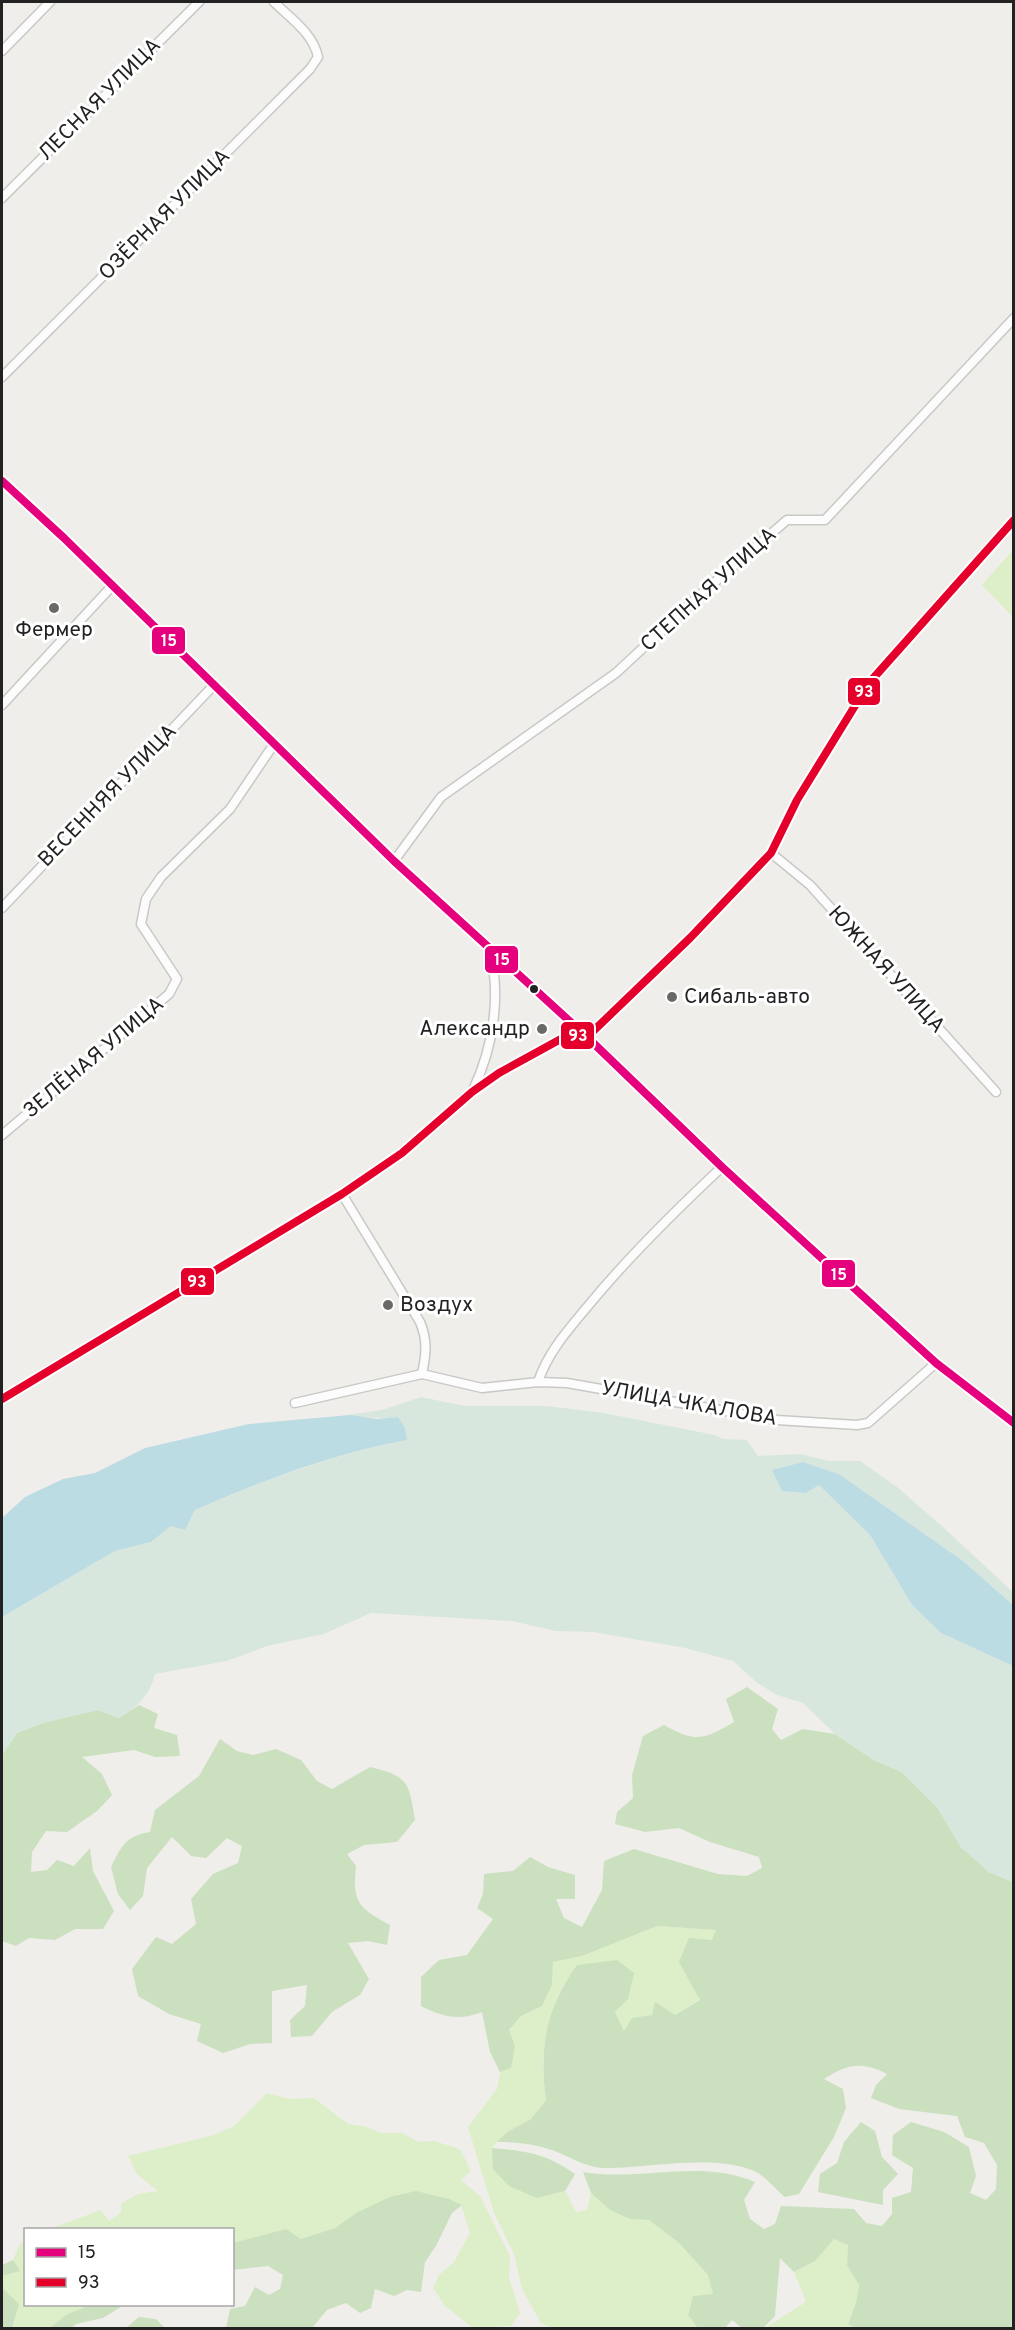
<svg xmlns="http://www.w3.org/2000/svg" width="1015" height="2330" font-family="Overpass,sans-serif">
	<rect width="100%" height="100%" fill="#f0eeea"/>
	<g fill="#dcefc8">
		<path d="M1013 550V617L982 585Z"/>
		<path d="M657 1926 716 1930 712 1941 680 1962 700 1999 675 2015 632 2018 624 2031 615 2012 628 1999 564 1984C545 2028 539 2052 546 2100L531 2119 507 2132 492 2148 537 2198 565 2191 576 2212 587 2210 591 2193 610 2210 630 2219 649 2220 679 2243 708 2275 713 2294 693 2296 688 2315 698 2328H552L541 2323 522 2289 514 2254 494 2213 468 2127 497 2089 500 2072 511 2068 509 2031 521 2016 542 2006 552 1985 553 1962 582 1956Z"/>
		<path d="M267 2093 289 2099 314 2098 348 2124 367 2127 380 2133H402L419 2142 434 2141 460 2149 471 2171 461 2180 480 2196 510 2256 509 2278 520 2313 511 2326 473 2328 445 2306 433 2288 439 2275 454 2262 470 2233 461 2205 449 2199 436 2197 356 2213 335 2228 301 2239H253L233 2243 232 2230H47L101 2210 109 2221 121 2213V2204L138 2194 158 2191 137 2174 128 2156 214 2135 234 2126Z"/>
		<path d="M834 2239 848 2245 847 2265 859 2285 856 2303 848 2323 855 2328H765L806 2302 794 2272 815 2261Z"/>
		<path d="M25 2241 26 2304 89 2305 66 2315 50 2328H12L15 2321 2 2289V2276L19 2271 13 2260 20 2244Z"/>
	</g>
	<g fill="#cae0be">
		<path d="M747 1687 778 1709 772 1729 781 1740 803 1729 835 1734 874 1760 902 1772 937 1807 961 1847 989 1872 1013 1882V2328H855L848 2324 856 2303 859 2285 847 2265 848 2245 834 2239 815 2261 794 2272 780 2258 775 2316 763 2328H742L732 2320 725 2328H698L688 2315 693 2296 713 2294 708 2275 679 2243 649 2220 630 2219 610 2210 591 2193 583 2172C641 2182 699 2158 755 2182L744 2200 750 2219 764 2229 775 2224 781 2206 854 2209 866 2223 882 2226 892 2214V2198L911 2192 913 2168 892 2155 893 2135 911 2122 944 2132 969 2147 976 2176 970 2193 986 2200 996 2189 997 2165 984 2143 965 2137 957 2116 899 2109 871 2098 876 2085 887 2074C862 2061 847 2064 824 2079L843 2089 846 2108 834 2137 799 2194 785 2197C776 2190 767 2178 758 2173 721 2152 644 2169 603 2168 584 2167 569 2156 552 2150 534 2144 516 2142 497 2142L507 2132 531 2119 546 2100C539 2047 546 2009 577 1965L617 1960 634 1973 628 1999 615 2012 624 2031 632 2018 652 2015 655 2002 675 2015 700 2000 679 1962 689 1938 712 1940 716 1930 657 1926 582 1956 553 1962 552 1985 542 2006 521 2016 509 2030 515 2046 511 2068 500 2072 490 2052 482 2012C460 2021 442 2017 421 2006V1977L439 1960 467 1955 493 1919 477 1908 483 1894 484 1874 513 1871 530 1857 548 1867 575 1875V1899H556L564 1918 582 1927 602 1890 604 1861 634 1849 718 1874 747 1876 762 1868 759 1857 710 1842 679 1828 645 1832 615 1824 617 1812 633 1798 632 1775 643 1736 664 1725C696 1743 703 1740 734 1722L726 1699Z"/>
		<path d="M139 1705 158 1714 154 1728 177 1735 180 1756 155 1757 134 1750 82 1757 102 1774 112 1795 97 1811 67 1832 46 1831 32 1852 31 1872 47 1870 57 1860 74 1866 90 1848 93 1871 114 1911 103 1929H75L55 1940 29 1938 16 1946 2 1941V1755L17 1733 46 1722 98 1710 119 1718Z"/>
		<path d="M220 1739 237 1751 253 1755 276 1749 301 1760 317 1781 332 1789 370 1767C408 1776 409 1782 415 1820L397 1842 364 1845 347 1854 356 1866C352 1903 359 1908 390 1925L387 1945 368 1941 348 1943 369 1979 360 1995 332 2012 312 2036 291 2037 290 2020 305 2006 307 1985 272 1991V2043L250 2044 223 2053 197 2041 201 2024 169 2014 138 1996 132 1969 156 1937 172 1944 196 1924 191 1899 213 1874 238 1863 242 1846 227 1838 206 1858 191 1856 172 1837 147 1868 143 1896 130 1910 118 1894 111 1867C122 1845 126 1836 150 1832L155 1810 199 1776Z"/>
		<path d="M861 2122 875 2131 882 2157 898 2174 883 2190V2205L818 2192 820 2174 837 2163 844 2142Z"/>
		<path d="M492 2148C528 2151 546 2154 575 2174L565 2191 537 2198 509 2186 493 2169Z"/>
		<path d="M416 2191 449 2199 462 2205 452 2213 436 2246 425 2262 421 2292 407 2290 394 2296 375 2289 371 2308 360 2313 346 2303 327 2310 312 2328H226L230 2309 245 2306 255 2287 269 2295 280 2289 283 2275 268 2266 233 2270V2243L286 2229 301 2239 335 2228 356 2213 390 2197Z"/>
		<path d="M13 2260 20 2271 2 2276V2265Z"/>
		<path d="M2 2288 19 2304 12 2328H2Z"/>
		<path d="M89 2305H124L103 2318 76 2324 71 2328H50L66 2315Z"/>
		<path d="M139 2317 156 2319 165 2328H126Z"/>
	</g>
	<path fill="#d8e7de" d="M421 1397 465 1406H547L604 1413 715 1435 723 1439 747 1440 758 1456 800 1454 829 1461H860L897 1487 943 1527 1013 1592V1605L963 1561 839 1474 803 1462 806 1493 819 1485 870 1535 912 1605 941 1633 1013 1666V1882L989 1872 961 1847 937 1807 902 1772 874 1760 835 1734 803 1703 777 1695 756 1682 733 1661 685 1648 593 1632 555 1631 512 1621 371 1613 324 1634 267 1646 227 1661 155 1674C149 1697 138 1706 119 1718L98 1710 46 1722 17 1733 2 1755V1617L115 1551 151 1542 171 1526 185 1530 195 1510C264 1480 332 1455 406 1440L398 1417C374 1420 352 1414 328 1418L382 1410Z"/>
	<g fill="#bcdce4">
		<path d="M350 1415 377 1419 398 1417 405 1428 407 1440C332 1454 264 1480 195 1510L185 1530 171 1526 151 1542 115 1551 2 1617V1518L25 1497 63 1479 95 1473 145 1448 249 1424Z"/>
		<path d="M803 1462 839 1474 963 1561 1013 1605V1666L941 1633 912 1605 870 1535 819 1485 806 1493 782 1491 772 1470Z"/>
	</g>
	<g fill="none" stroke-linecap="round" stroke-linejoin="round">
		<defs>
			<g id="street">
				<path d="M2 51 50 2"/>
				<path d="M2 198 199 2"/>
				<path d="M2 377 310 69 318 57C313 33 290 18 274 2"/>
				<path d="M2 481 64 538 394 861 587 1037 722 1167 936 1363 1014 1423"/>
				<path d="M2 705 112 586"/>
				<path d="M771 853 810 885 996 1092"/>
				<path d="M394 861 441 797 616 673 701 594 787 520H825L1014 318"/>
				<path d="M2 908 214 685"/>
				<path d="M473 1090C493 1048 502 994 489 948"/>
				<path d="M2 1135 169 994 177 979 141 924 146 899 161 877 230 809 274 744"/>
				<path d="M342 1194 420 1322C428 1341 426 1355 422 1374"/>
				<path d="M538 1382C548 1352 568 1330 588 1306 629 1256 675 1211 722 1167"/>
				<path d="M2 1399 342 1194 402 1153 472 1092 499 1073 570 1034 587 1037 690 938 771 853 797 800 869 683 1014 520"/>
				<path d="M295 1403 422 1374 482 1388 538 1382 567 1383 777 1420 857 1425 868 1423 936 1363"/>
			</g>
		</defs>
		<use href="#street" stroke="#c9c8c6" stroke-width="11"/>
		<use href="#street" stroke="#fdfcfc" stroke-width="8"/>
		<defs>
			<path id="bus-1" d="M2 481 64 538 394 861 587 1037 722 1167 936 1363 1014 1423"/>
			<path id="bus-2" d="M2 1399 342 1194 402 1153 472 1092 499 1073 570 1034 587 1037 690 938 771 853 797 800 869 683 1014 520"/>
		</defs>
		<use href="#bus-1" stroke="#fff" stroke-width="12"/>
		<use href="#bus-2" stroke="#fff" stroke-width="12"/>
		<use href="#bus-1" stroke="#e5007d" stroke-width="8"/>
		<use href="#bus-2" stroke="#e4002b" stroke-width="8"/>
	</g>
	<g fill="#6a6968" stroke="#fff" stroke-width="2">
		<circle cx="54" cy="608" r="6"/>
		<circle cx="672" cy="997" r="6"/>
		<circle cx="542" cy="1029" r="6"/>
		<circle cx="388" cy="1305" r="6"/>
	</g>
	<circle fill="#222" stroke="#fff" stroke-width="2" cx="534" cy="989" r="5"/>
	<g text-anchor="middle" dominant-baseline="central" stroke-width="6" stroke-linejoin="round" paint-order="stroke">
		<g font-size="21" fill="#222" stroke="#fff">
			<text transform="translate(100 100) rotate(-45)">ЛЕСНАЯ УЛИЦА</text>
			<text transform="translate(165 215) rotate(-45)">ОЗЁРНАЯ УЛИЦА</text>
			<text transform="translate(709 590) rotate(-42)">СТЕПНАЯ УЛИЦА</text>
			<text transform="translate(108 796) rotate(-46)">ВЕСЕННЯЯ УЛИЦА</text>
			<text transform="translate(886 970) rotate(48)">ЮЖНАЯ УЛИЦА</text>
			<text transform="translate(94 1058) rotate(-40)">ЗЕЛЁНАЯ УЛИЦА</text>
			<text transform="translate(689 1404) rotate(10)">УЛИЦА ЧКАЛОВА</text>
		</g>
		<g font-size="21" fill="#222" stroke="#fff" text-anchor="start">
			<text x="54" y="630" text-anchor="middle">Фермер</text>
			<text x="684" y="997">Сибаль-авто</text>
			<text x="530" y="1029" text-anchor="end">Александр</text>
			<text x="400" y="1305">Воздух</text>
		</g>
	</g>
	<g stroke="#fff" stroke-width="2">
		<rect x="151" y="626" width="35" height="29" rx="6" fill="#e5007d"/>
		<rect x="847" y="677" width="34" height="29" rx="6" fill="#e4002b"/>
		<rect x="484" y="945" width="35" height="29" rx="6" fill="#e5007d"/>
		<rect x="560" y="1021" width="35" height="29" rx="6" fill="#e4002b"/>
		<rect x="821" y="1259" width="35" height="29" rx="6" fill="#e5007d"/>
		<rect x="180" y="1267" width="35" height="29" rx="6" fill="#e4002b"/>
	</g>
	<g font-size="16" text-anchor="middle" font-weight="bold" fill="#fff">
		<text x="169" y="646">15</text>
		<text x="864" y="697">93</text>
		<text x="502" y="965">15</text>
		<text x="578" y="1041">93</text>
		<text x="839" y="1280">15</text>
		<text x="197" y="1287">93</text>
	</g>
	<rect width="1015" height="2330" fill="none" stroke="#222222" stroke-width="6"/>
	<rect x="24" y="2228" width="210" height="78" fill="#ffffff" stroke="#a7a7a7" stroke-width="1.5"/>
	<rect x="36" y="2248" width="30" height="9" fill="#e5007d" stroke="#a7a7a7" stroke-width="1.5"/>
	<text x="78" y="2258" font-size="18" fill="#222222">15</text>
	<rect x="36" y="2278" width="30" height="9" fill="#e4002b" stroke="#a7a7a7" stroke-width="1.5"/>
	<text x="78" y="2288" font-size="18" fill="#222222">93</text>
</svg>
